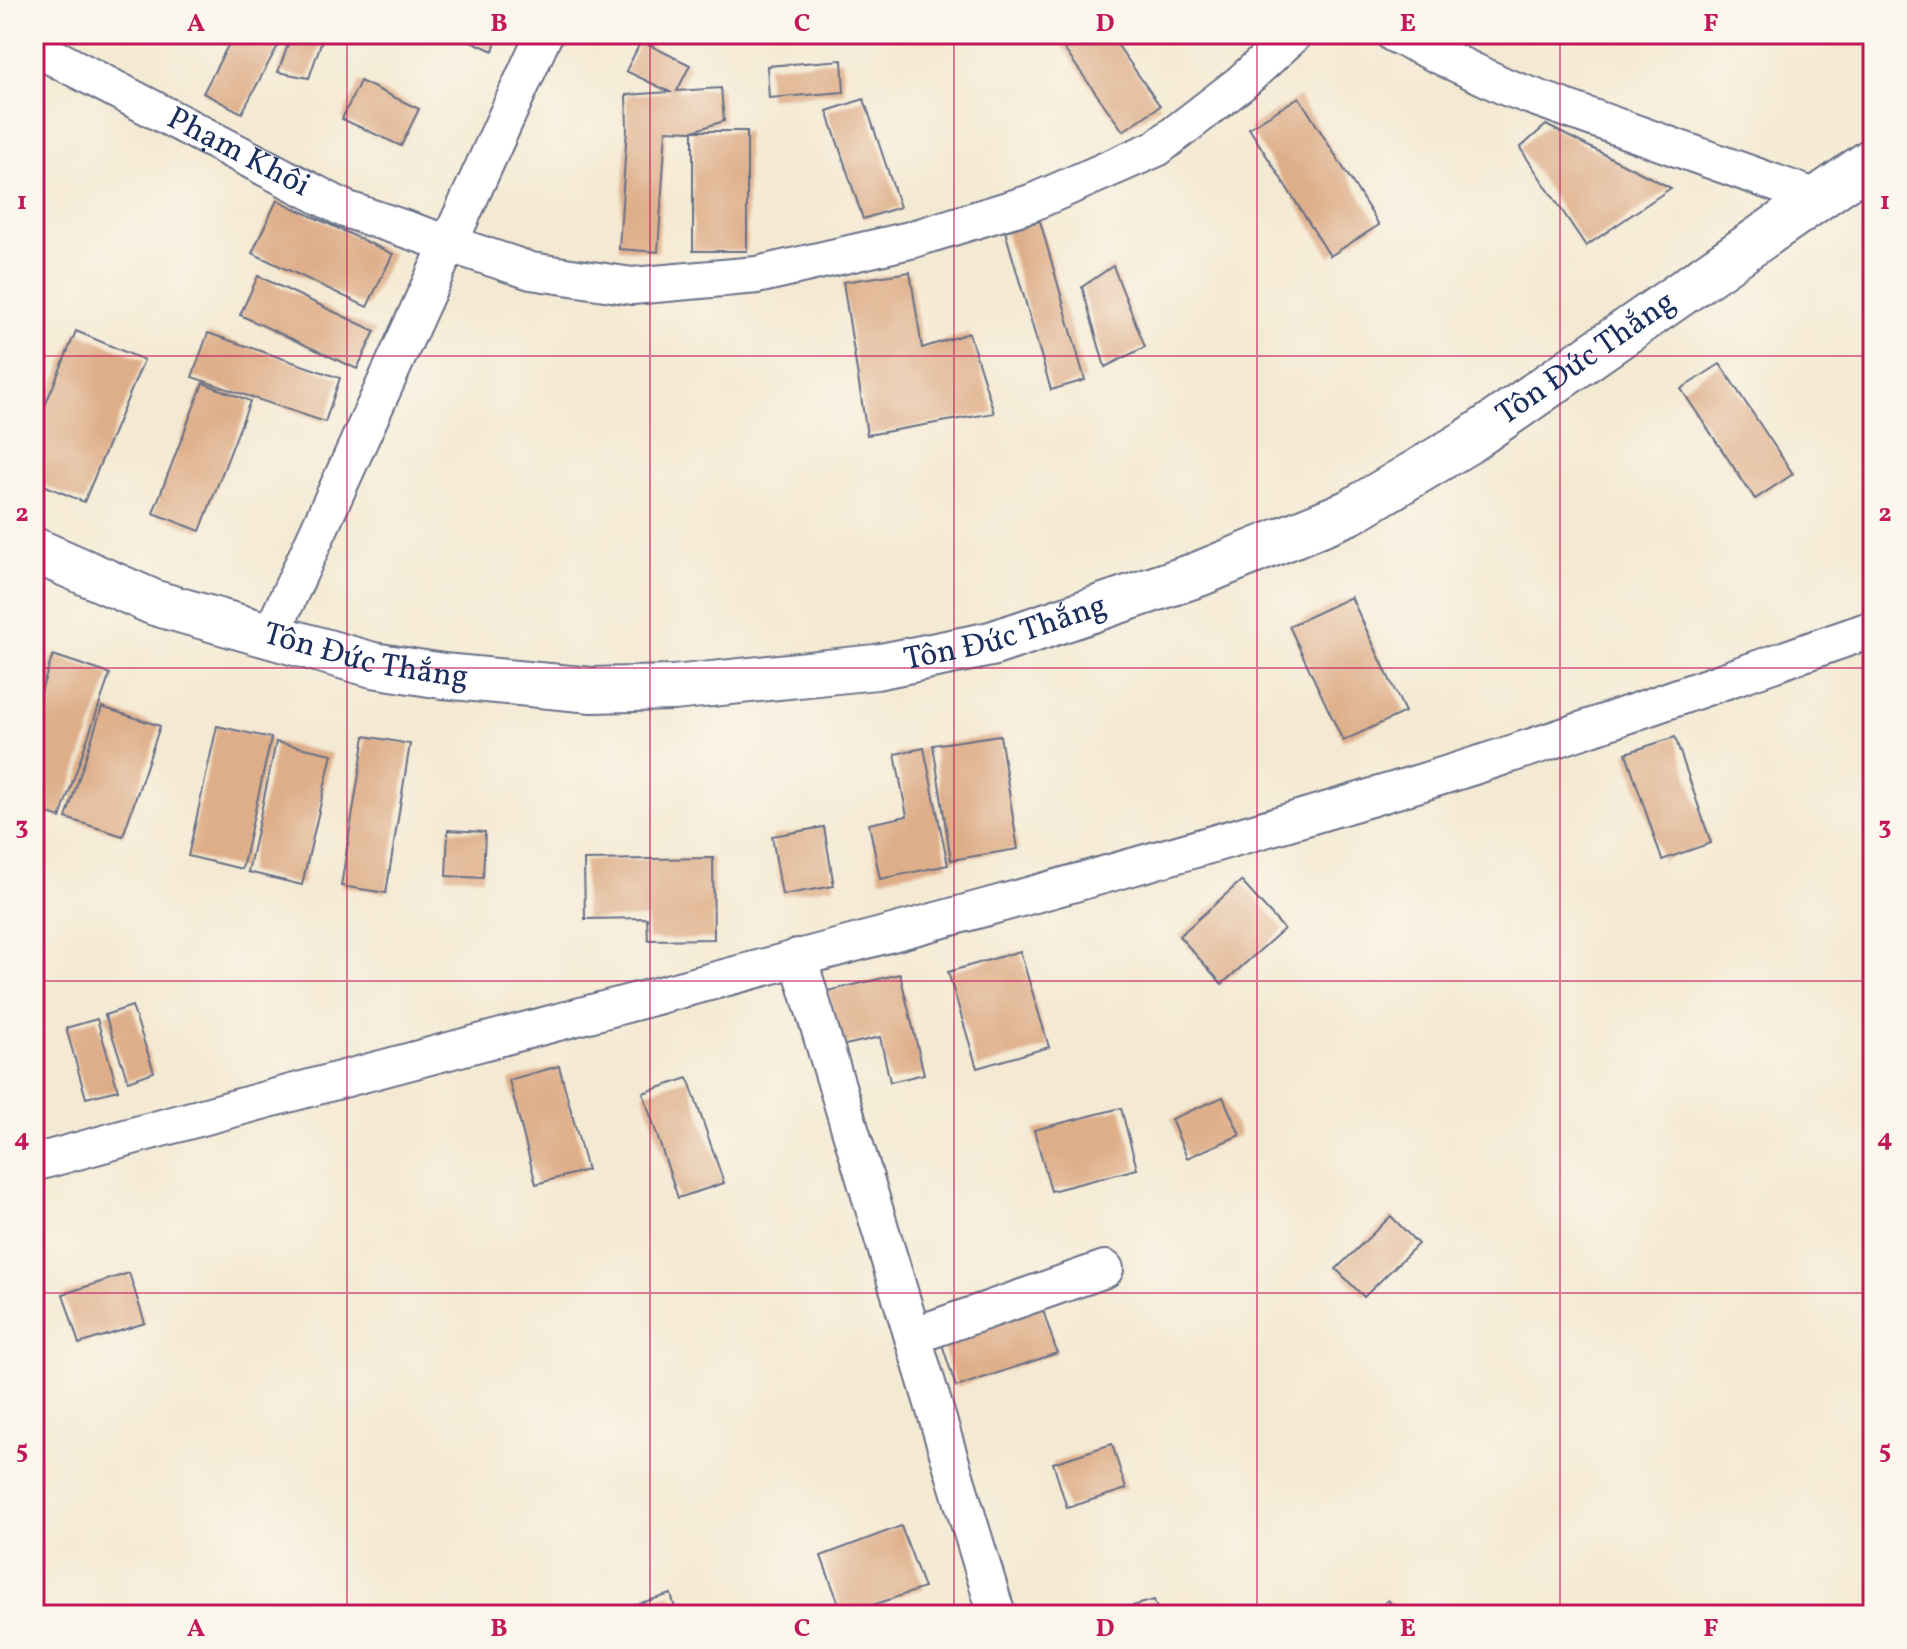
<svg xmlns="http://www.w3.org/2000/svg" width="1907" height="1649" font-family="Vollkorn,serif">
	<rect width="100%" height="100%" fill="#fbf7ec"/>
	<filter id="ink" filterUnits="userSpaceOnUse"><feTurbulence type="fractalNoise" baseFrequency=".0125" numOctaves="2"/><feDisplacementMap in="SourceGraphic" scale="16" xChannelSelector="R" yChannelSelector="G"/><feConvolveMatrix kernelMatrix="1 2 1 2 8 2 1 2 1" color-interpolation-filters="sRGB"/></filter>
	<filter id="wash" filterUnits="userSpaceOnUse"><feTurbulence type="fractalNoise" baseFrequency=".006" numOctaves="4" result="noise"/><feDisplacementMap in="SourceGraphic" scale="32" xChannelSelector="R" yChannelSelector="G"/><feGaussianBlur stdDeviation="1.8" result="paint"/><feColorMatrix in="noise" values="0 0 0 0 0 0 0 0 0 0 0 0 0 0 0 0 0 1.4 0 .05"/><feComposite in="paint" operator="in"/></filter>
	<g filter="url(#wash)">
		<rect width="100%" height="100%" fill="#f4e9d2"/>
		<g id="blocks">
			<g fill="#deae89">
				<path d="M234 34H284L242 113 203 93Z"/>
				<path d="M292 34H324L309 78 278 72Z"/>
				<path d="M456 34H498L493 51Z"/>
				<path d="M1110 34 1160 106 1123 131 1054 35Z"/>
				<path d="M641 41 690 65 677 91 721 88 724 121 693 131 666 130 658 252 619 249 627 128 626 95 670 92 626 71Z"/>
				<path d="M842 60 844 92 769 98 767 66Z"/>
				<path d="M360 81 419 109 401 146 342 119Z"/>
				<path d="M1299 97 1379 225 1330 256 1249 128Z"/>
				<path d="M864 99 900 207 863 219 827 111Z"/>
				<path d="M1546 125 1671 188 1586 246 1520 148Z"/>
				<rect x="693" y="131" width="54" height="120"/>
				<path d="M277 200 393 254 367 307 252 253Z"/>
				<path d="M1040 221 1085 380 1051 390 1005 231Z"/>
				<path d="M1113 266 1145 347 1105 367 1082 287Z"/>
				<path d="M910 272 922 348 969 333 994 413 867 435 843 282Z"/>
				<path d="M258 276 375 331 357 369 240 315Z"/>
				<path d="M76 331 144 360 84 502 34 481V432Z"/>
				<path d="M208 333 340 378 325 422 192 377Z"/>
				<path d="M1720 364 1793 474 1755 499 1681 389Z"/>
				<path d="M203 383 250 401 200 531 153 513Z"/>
				<path d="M1351 597 1405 712 1343 741 1289 626Z"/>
				<path d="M53 655 110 674 60 818 34 809V712Z"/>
				<path d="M102 707 160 726 123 836 66 818Z"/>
				<path d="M217 726 271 738 242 869 188 856Z"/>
				<path d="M1000 735 1018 849 951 860 933 745Z"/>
				<path d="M365 736 410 744 386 893 341 886Z"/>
				<path d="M1675 737 1711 843 1662 860 1626 753Z"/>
				<path d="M276 742 332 754 302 885 248 872Z"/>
				<path d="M924 748 948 865 880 879 869 824 907 816 895 754Z"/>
				<path d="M824 827 834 886 782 895 772 836Z"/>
				<path d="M448 830 485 832 483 878 446 876Z"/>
				<path d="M713 858 714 939 648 940 647 918 585 919 584 860Z"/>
				<path d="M1241 881 1284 929 1222 984 1179 936Z"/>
				<path d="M1020 951 1049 1047 977 1068 948 972Z"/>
				<path d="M900 974 924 1074 890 1082 880 1037 841 1046 828 991Z"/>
				<path d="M132 1006 154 1072 128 1081 105 1015Z"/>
				<path d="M97 1019 118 1090 86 1098 66 1028Z"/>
				<path d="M559 1066 587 1170 536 1184 509 1080Z"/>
				<path d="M688 1078 724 1183 678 1198 643 1093Z"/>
				<path d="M1223 1097 1240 1135 1187 1158 1171 1119Z"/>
				<path d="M1121 1108 1137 1169 1051 1191 1034 1130Z"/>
				<path d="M1391 1216 1418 1244 1364 1297 1336 1269Z"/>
				<path d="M129 1273 145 1323 79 1344 63 1294Z"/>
				<path d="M1040 1301 1057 1353 956 1387 939 1335Z"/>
				<path d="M1112 1444 1126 1489 1067 1508 1053 1463Z"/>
				<path d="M901 1526 924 1588 843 1615 821 1556Z"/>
				<path d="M671 1594 677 1615H603V1614Z"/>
				<path d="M1154 1600 1159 1615H1104V1614Z"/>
				<path d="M1388 1600 1401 1615H1371Z"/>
			</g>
		</g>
	</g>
	<g filter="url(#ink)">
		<use href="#blocks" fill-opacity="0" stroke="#677087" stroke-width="2"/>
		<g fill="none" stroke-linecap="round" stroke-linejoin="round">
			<defs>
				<g id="minor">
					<path d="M1394 34 1506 87 1817 198"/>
					<path id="s1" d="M34 47 345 209 531 271 632 286 757 275 910 240 1031 203 1157 148 1241 83 1294 34"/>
					<path d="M271 635 544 34"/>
					<path d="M798 957 997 1615"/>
					<path d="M34 1163C498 1034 966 921 1426 781 1576 735 1724 680 1873 629"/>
					<path d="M913 1336 1105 1269"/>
				</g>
				<g id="tertiary">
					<path id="s2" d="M34 550 155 603 373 665 443 676 592 690 673 688 876 667 991 644 1199 574 1350 512 1467 442 1873 160"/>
				</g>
			</defs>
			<use href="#minor" stroke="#677087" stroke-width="40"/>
			<use href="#tertiary" stroke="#677087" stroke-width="48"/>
			<use href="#minor" stroke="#fff" stroke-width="36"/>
			<use href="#tertiary" stroke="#fff" stroke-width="44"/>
		</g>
	</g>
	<path fill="none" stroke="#c2185b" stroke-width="2" stroke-opacity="0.55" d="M347 34V1615M650 34V1615M954 34V1615M1257 34V1615M1560 34V1615M34 356H1873M34 668H1873M34 981H1873M34 1293H1873"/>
	<g text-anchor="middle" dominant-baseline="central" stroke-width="8" stroke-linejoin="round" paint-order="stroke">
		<g font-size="32" fill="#1b2f5e" stroke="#fbf7ec">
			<text stroke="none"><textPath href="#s1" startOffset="230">Phạm Khôi</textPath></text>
			<text stroke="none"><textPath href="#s2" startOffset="1646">Tôn Đức Thắng</textPath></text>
			<text stroke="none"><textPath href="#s2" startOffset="998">Tôn Đức Thắng</textPath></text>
			<text stroke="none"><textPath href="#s2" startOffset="350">Tôn Đức Thắng</textPath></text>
		</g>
	</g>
	<rect width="1907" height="1649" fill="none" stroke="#fbf7ec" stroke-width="88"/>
	<rect x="44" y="44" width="1819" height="1561" fill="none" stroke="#c2185b" stroke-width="3"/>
	<g font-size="26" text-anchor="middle" font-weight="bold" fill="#c2185b">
		<text x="196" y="31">A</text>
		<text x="499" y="31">B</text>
		<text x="802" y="31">C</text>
		<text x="1105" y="31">D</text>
		<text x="1408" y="31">E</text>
		<text x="1711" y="31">F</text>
		<text x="22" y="209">1</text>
		<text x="1885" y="209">1</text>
		<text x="22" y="521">2</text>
		<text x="1885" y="521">2</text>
		<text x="22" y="834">3</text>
		<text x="1885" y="834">3</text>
		<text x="22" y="1146">4</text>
		<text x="1885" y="1146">4</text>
		<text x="22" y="1458">5</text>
		<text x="1885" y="1458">5</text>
		<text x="196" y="1636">A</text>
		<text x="499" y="1636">B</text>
		<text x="802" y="1636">C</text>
		<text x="1105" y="1636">D</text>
		<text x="1408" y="1636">E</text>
		<text x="1711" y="1636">F</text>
	</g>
</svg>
